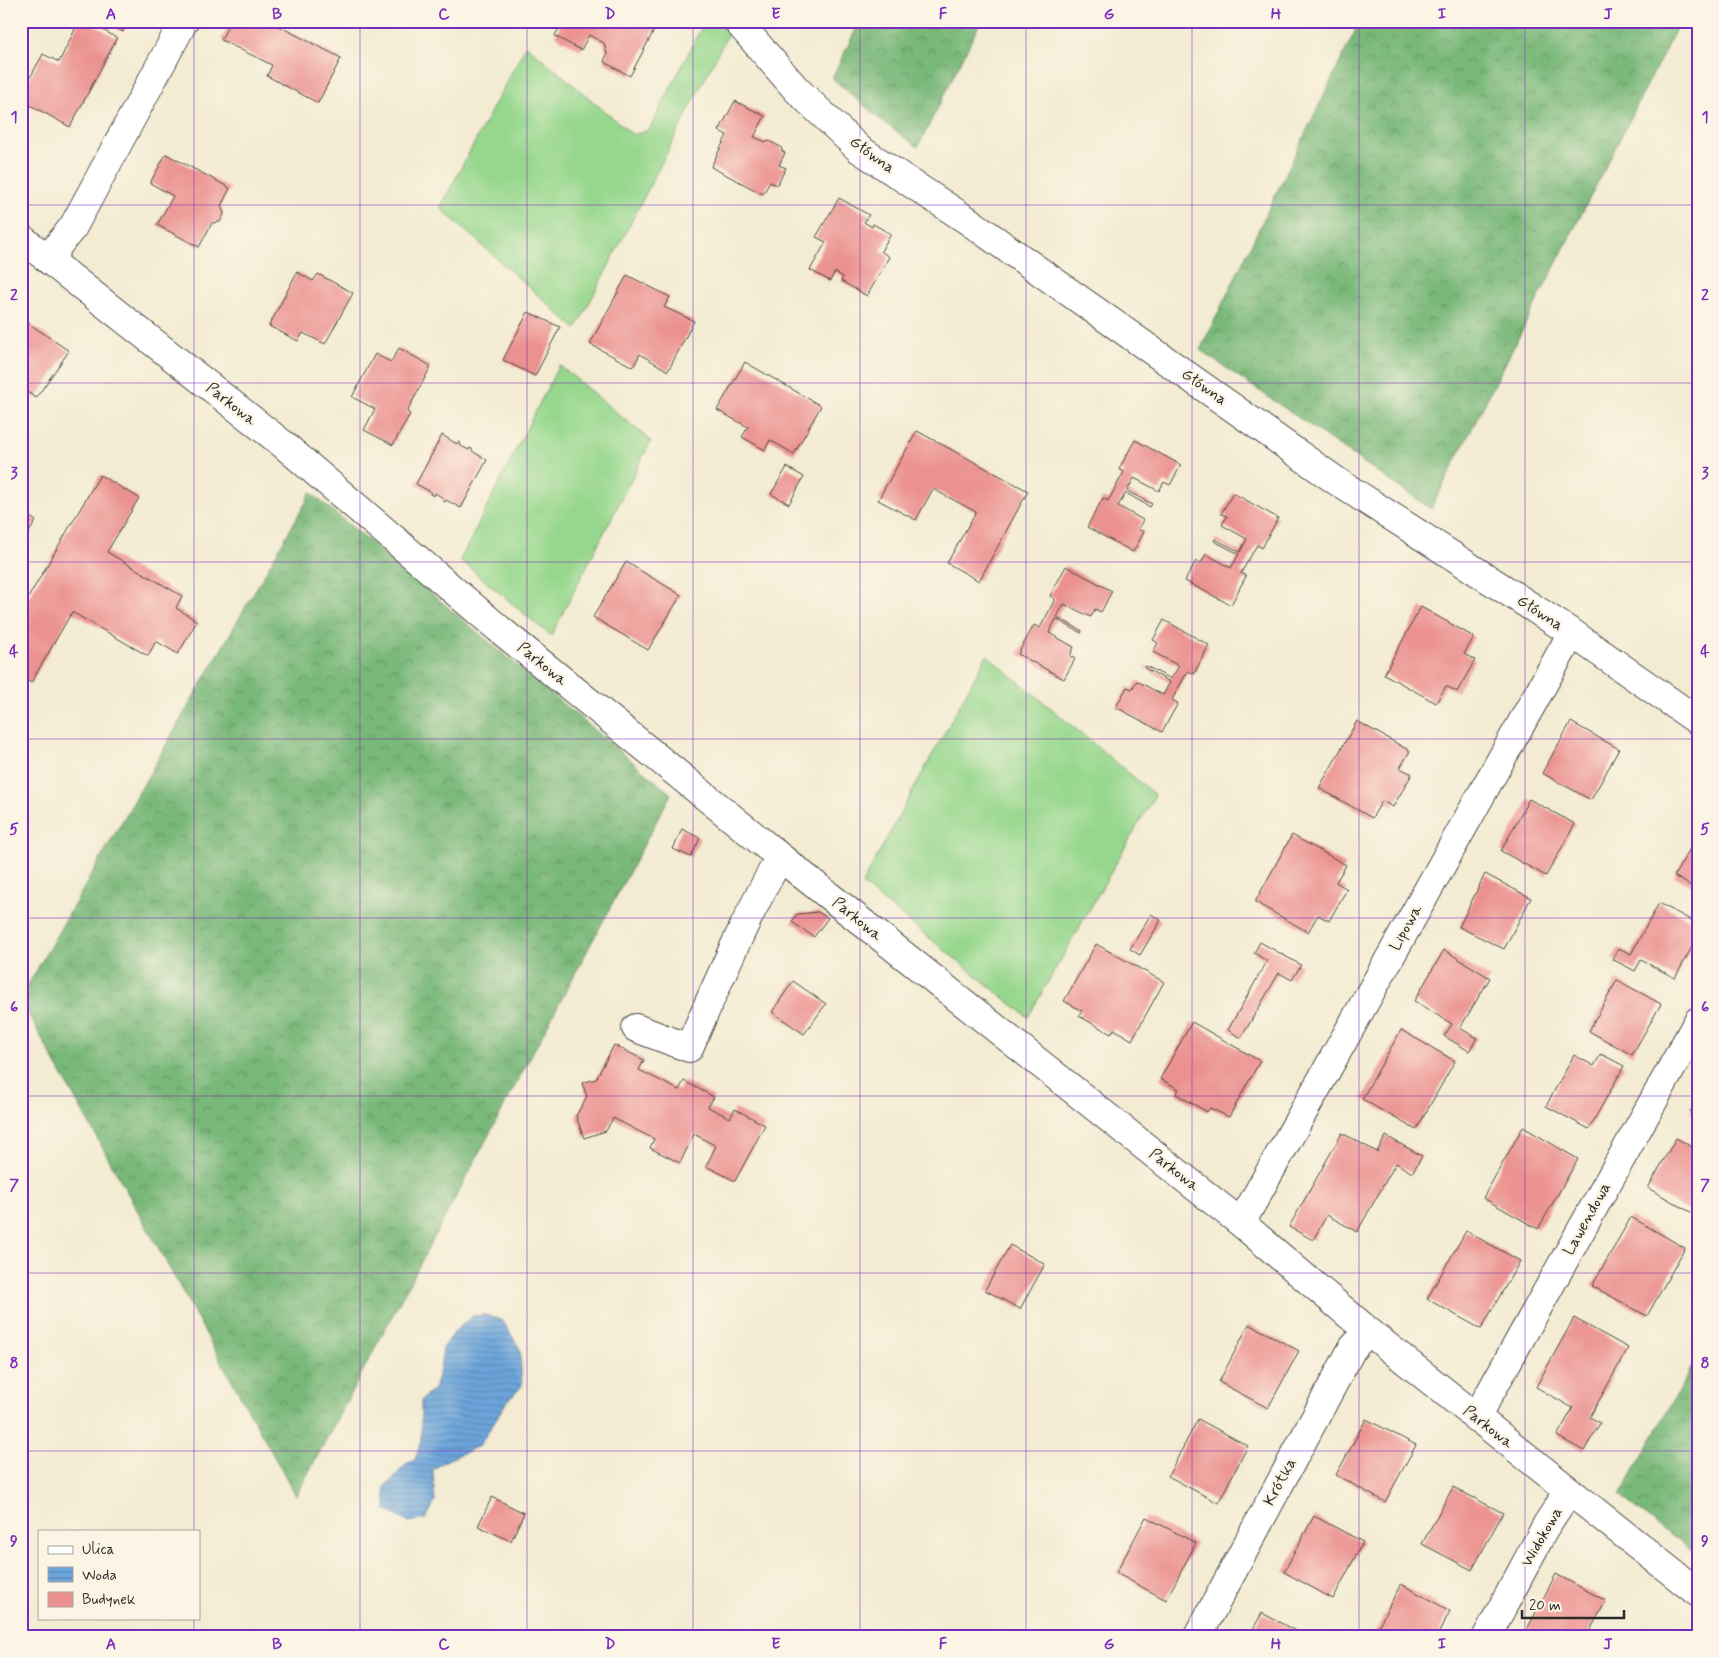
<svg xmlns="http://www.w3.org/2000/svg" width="1719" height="1657" font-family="Mynerve,sans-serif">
	<defs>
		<pattern id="forest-crowns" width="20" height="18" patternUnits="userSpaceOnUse" patternTransform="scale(1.25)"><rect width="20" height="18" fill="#78b878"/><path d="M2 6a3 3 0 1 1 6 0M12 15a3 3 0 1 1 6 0" fill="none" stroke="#639663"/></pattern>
		<pattern id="water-rules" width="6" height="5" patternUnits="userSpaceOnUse" patternTransform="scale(1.25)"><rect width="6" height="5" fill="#6ca5db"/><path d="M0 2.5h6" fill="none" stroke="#5987b2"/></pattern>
	</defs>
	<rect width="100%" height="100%" fill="#fcf5e5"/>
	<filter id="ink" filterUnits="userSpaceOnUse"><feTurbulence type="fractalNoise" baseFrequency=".02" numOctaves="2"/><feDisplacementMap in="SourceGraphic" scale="10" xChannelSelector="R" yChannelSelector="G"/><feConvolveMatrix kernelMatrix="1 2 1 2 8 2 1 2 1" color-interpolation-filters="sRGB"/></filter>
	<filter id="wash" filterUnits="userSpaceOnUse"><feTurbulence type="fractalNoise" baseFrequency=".0096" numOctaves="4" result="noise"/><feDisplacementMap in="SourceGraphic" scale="20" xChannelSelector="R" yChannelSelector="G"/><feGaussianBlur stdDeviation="1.12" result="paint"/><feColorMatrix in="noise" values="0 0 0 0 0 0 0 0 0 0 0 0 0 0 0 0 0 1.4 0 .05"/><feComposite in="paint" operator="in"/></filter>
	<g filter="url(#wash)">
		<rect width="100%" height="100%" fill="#f3ebd2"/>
		<g fill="#96d78d" stroke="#60815c">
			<path d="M705 21H723L730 30 576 329 440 208 526 45 633 135 649 130Z"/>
			<path d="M559 365 651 441 551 636 460 560Z"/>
			<path d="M987 655 1155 795 1028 1017 862 884Z"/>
		</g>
		<g fill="url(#forest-crowns)" stroke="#527252">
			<path d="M860 21H981L918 147 883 122 832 78Z"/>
			<path d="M1360 21H1680L1431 509 1200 350Z"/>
			<path d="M310 492 671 794 296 1496 21 1001V997L306 502Z"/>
			<path d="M1698 1356V1556L1620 1496Z"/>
		</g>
		<path fill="url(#water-rules)" stroke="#4c6883" d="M485 1315 502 1320 520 1349 522 1386 506 1403 479 1446 445 1461 433 1470 435 1501 426 1519 408 1522 386 1510 385 1487 407 1463 415 1460 421 1440V1400L434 1389 440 1369 443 1348 457 1329 473 1316Z"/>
		<g id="blocks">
			<g fill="#eb918f">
				<path d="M79 21H87L117 38 70 127 21 100V94L43 54 59 62Z"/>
				<path d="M102 21H128L123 32Z"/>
				<path d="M230 21H256L265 26 268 21H269L341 58 318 103 267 76 272 65 221 40Z"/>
				<path d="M562 21H659L630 76 604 62 607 54 604 43 589 35 581 50 555 36Z"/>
				<path d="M735 101 765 116 754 137 766 142 769 141 781 147 782 151 785 153 779 165 786 168 777 185 770 182 763 194 711 167 727 135 719 131Z"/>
				<path d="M166 154 230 188 221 206 224 214 220 222 212 223 199 247 157 225 173 196 150 183Z"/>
				<path d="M839 198 869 215 864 222 872 227 873 224 891 234 881 251 889 257 867 296 841 281 843 277 835 272 830 281 810 270 826 242 816 237Z"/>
				<path d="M297 272 313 281 318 274 353 293 325 344 303 333 298 341 269 326Z"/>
				<path d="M627 275 670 297 664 307 694 321 668 371 640 354 633 367 590 344Z"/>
				<path d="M528 312 560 327 535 376 503 360Z"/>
				<path d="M21 318 69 351 36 398 21 388Z"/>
				<path d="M399 348 431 366 407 412 410 414 393 445 364 430 375 409 352 397 375 354 391 362Z"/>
				<path d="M745 362 821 406 794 454 770 440 765 450 742 437 748 427 717 410Z"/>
				<path d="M917 431 1028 491 979 581 947 563 976 512 933 489 916 520 878 500Z"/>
				<path d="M442 435 457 444 458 442 460 443 459 445 469 450 470 448 472 449V451L487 460 461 508 446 500 445 502 442 500 443 498 435 493 434 496 430 494 431 492 416 484Z"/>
				<path d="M1135 440 1181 465 1170 485 1164 482 1159 491 1134 478 1127 491 1152 504 1150 507 1126 493 1118 506 1143 520 1138 529 1144 532 1133 552 1087 527 1103 498 1108 501 1124 472 1119 469Z"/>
				<path d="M787 467 804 477 789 504 771 494Z"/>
				<path d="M100 475 139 498 107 552 182 596 176 608 197 621 178 654 156 641 148 656 72 612 31 683 21 677V610Z"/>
				<path d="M1233 493 1278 518 1262 548 1257 545 1241 573 1246 576 1231 605 1185 581 1196 561 1201 563 1206 554 1231 568 1239 554 1214 541 1215 539 1240 552 1247 539 1222 525 1227 516 1221 514Z"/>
				<path d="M21 511 36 521 21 545Z"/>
				<path d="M626 562 681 595 648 650 593 617Z"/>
				<path d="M1066 566 1112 591 1101 612 1095 609 1091 617 1064 604 1057 617 1082 631 1081 633 1056 619 1049 633 1074 647 1070 656 1075 659 1064 679 1018 654 1034 625 1040 628 1048 613 1055 599 1050 596Z"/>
				<path d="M1421 607 1474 637 1464 654 1475 660 1457 692 1446 686 1436 703 1384 674Z"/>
				<path d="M1164 620 1209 645 1194 674 1188 671 1180 685 1172 700 1178 703 1162 732 1116 707 1127 687 1132 689 1137 681 1163 695 1170 682 1145 668 1146 666 1171 679 1179 666 1153 652 1158 643 1153 640Z"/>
				<path d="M1357 721 1410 751 1400 768 1412 774 1393 807 1382 801 1372 818 1319 788Z"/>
				<path d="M1571 722 1619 749 1591 800 1542 773Z"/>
				<path d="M1529 799 1575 824 1546 876 1501 851Z"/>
				<path d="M682 829 700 838 691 857 673 849Z"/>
				<path d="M1292 835 1346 865 1336 882 1347 889 1329 921 1318 915 1308 932 1255 902Z"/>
				<path d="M1698 835V890L1674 876Z"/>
				<path d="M1485 874 1531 898 1504 949 1459 927Z"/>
				<path d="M1659 903 1698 924V936L1675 978 1641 960 1635 971 1612 959 1619 948 1631 954Z"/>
				<path d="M818 912 828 918 814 937 792 922 797 914Z"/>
				<path d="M1151 914 1161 920 1140 955 1130 949Z"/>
				<path d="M1260 942 1301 965 1292 980 1279 973 1241 1038 1228 1030 1267 961 1254 953Z"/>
				<path d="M1096 944 1164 982 1132 1040 1114 1029 1111 1034 1079 1016 1082 1011 1064 1001Z"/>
				<path d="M1444 950 1490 978 1460 1028 1477 1038 1469 1051 1444 1036 1452 1024 1414 1001Z"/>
				<path d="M1617 980 1661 1004 1632 1055 1589 1031Z"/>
				<path d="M793 981 826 1004 804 1034 772 1012Z"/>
				<path d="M1192 1022 1260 1061 1229 1117 1210 1108 1207 1112 1176 1094 1179 1089 1160 1079Z"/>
				<path d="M1401 1030 1455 1061 1416 1130 1362 1099Z"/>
				<path d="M614 1045 644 1060 639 1070 679 1090 684 1081 714 1097 708 1107 730 1118 735 1109 765 1125 735 1181 706 1166 716 1146 694 1134 680 1163 650 1148 654 1139 613 1118 606 1131 584 1138 576 1116 587 1096 582 1083 596 1079Z"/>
				<path d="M1601 1054 1624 1066 1589 1129 1546 1106 1574 1055 1594 1066Z"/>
				<path d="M1698 1099V1117L1690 1112Z"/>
				<path d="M1523 1127 1578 1159 1538 1229 1483 1198Z"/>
				<path d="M1342 1133 1377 1152 1386 1136 1422 1156 1412 1173 1396 1163 1357 1232 1327 1215 1313 1240 1289 1227Z"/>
				<path d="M1676 1138 1698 1150V1207L1694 1214 1648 1188Z"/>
				<path d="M1631 1217 1685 1248 1647 1316 1592 1286Z"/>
				<path d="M1466 1231 1520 1261 1481 1329 1427 1299Z"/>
				<path d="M1010 1245 1045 1264 1020 1309 985 1290Z"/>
				<path d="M1574 1318 1628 1348 1590 1417 1600 1423 1584 1451 1557 1436 1573 1408 1536 1387Z"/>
				<path d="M1249 1324 1299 1351 1268 1408 1219 1382Z"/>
				<path d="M1198 1419 1248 1446 1218 1503 1168 1476Z"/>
				<path d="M1366 1419 1416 1445 1385 1502 1336 1475Z"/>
				<path d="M1453 1487 1503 1513 1472 1570 1422 1544Z"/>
				<path d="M492 1497 524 1513 511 1541 478 1526Z"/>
				<path d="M1314 1516 1363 1542 1333 1599 1284 1572Z"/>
				<path d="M1146 1517 1196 1543 1166 1600 1116 1573Z"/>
				<path d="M1556 1574 1606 1601 1587 1636H1535L1526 1631Z"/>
				<path d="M1401 1584 1450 1611 1437 1636H1373Z"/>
				<path d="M1262 1613 1305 1636H1249Z"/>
			</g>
		</g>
	</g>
	<g filter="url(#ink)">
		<use href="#blocks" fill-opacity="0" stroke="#494844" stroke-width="1"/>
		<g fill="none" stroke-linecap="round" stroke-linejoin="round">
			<defs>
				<g id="minor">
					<path d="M737 21 797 90 859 149 967 220 1335 480 1572 633 1698 721"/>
					<path d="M21 238 284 445 499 629 780 857 1241 1223 1368 1331 1698 1593"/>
					<path d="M50 261 59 244 73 227 184 21"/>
					<path d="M636 1028 689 1048C717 984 745 919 780 857"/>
					<path d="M1241 1223 1572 633"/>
					<path d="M1476 1418 1698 1021"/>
					<path d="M1198 1636 1352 1349 1368 1331"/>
					<path d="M1487 1636 1547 1524 1569 1491"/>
				</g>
			</defs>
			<use href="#minor" stroke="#494844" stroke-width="30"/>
			<use href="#minor" stroke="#fff" stroke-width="28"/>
		</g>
	</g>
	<path fill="none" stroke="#7b2cbf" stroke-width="1" stroke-opacity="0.55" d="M194 21V1531M360 21V1636M527 21V1636M693 21V1636M860 21V1636M1026 21V1636M1192 21V1636M1359 21V1636M1525 21V1636M21 205H1698M21 383H1698M21 562H1698M21 739H1698M21 918H1698M21 1096H1698M21 1273H1698M21 1451H1698M194 1618V1636"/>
	<g text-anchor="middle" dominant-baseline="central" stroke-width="5" stroke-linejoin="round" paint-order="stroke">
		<g font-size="16" fill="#2b2b2b" stroke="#fcf5e5">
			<text transform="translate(872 155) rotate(36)">Główna</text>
			<text transform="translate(1204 387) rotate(35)">Główna</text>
			<text transform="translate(231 404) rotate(38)">Parkowa</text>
			<text transform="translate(1540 613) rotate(33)">Główna</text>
			<text transform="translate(542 664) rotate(39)">Parkowa</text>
			<text transform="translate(857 919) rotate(39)">Parkowa</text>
			<text transform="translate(1406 928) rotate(-61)">Lipowa</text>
			<text transform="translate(1174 1170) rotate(38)">Parkowa</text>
			<text transform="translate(1587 1219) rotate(-61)">Lawendowa</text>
			<text transform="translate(1488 1427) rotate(38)">Parkowa</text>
			<text transform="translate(1280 1482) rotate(-62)">Krótka</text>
			<text transform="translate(1542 1537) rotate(-60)">Widokowa</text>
		</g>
	</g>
	<rect width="1719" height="1657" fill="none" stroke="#fcf5e5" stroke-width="55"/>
	<rect x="38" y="1530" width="162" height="90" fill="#fcf5e5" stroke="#a8a49b"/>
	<rect x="48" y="1546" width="25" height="8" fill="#ffffff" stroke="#a8a49b"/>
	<text x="82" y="1554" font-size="15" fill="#2b2b2b">Ulica</text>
	<rect x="48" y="1567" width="25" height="15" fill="url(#water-rules)" stroke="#a8a49b"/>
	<text x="82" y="1580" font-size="15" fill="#2b2b2b">Woda</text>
	<rect x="48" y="1592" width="25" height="15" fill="#eb918f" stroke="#a8a49b"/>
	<text x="82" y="1604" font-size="15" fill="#2b2b2b">Budynek</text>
	<path d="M1522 1610v8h102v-8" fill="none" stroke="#2b2b2b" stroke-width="2.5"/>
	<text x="1529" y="1610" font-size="15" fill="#2b2b2b" stroke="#fcf5e5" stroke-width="4" paint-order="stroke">20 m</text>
	<rect x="28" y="28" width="1664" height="1602" fill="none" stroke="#7b2cbf" stroke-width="2"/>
	<g font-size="16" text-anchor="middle" font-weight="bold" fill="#7b2cbf">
		<text x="111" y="19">A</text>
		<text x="277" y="19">B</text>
		<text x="444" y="19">C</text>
		<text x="610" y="19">D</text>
		<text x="776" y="19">E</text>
		<text x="943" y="19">F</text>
		<text x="1109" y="19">G</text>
		<text x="1276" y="19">H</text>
		<text x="1442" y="19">I</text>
		<text x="1608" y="19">J</text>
		<text x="14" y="122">1</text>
		<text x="1705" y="122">1</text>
		<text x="14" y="300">2</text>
		<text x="1705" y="300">2</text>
		<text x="14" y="478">3</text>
		<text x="1705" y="478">3</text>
		<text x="14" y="656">4</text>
		<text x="1705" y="656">4</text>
		<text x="14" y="834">5</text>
		<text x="1705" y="834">5</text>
		<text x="14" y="1012">6</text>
		<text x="1705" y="1012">6</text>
		<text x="14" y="1190">7</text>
		<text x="1705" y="1190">7</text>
		<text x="14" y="1368">8</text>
		<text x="1705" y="1368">8</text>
		<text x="14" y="1546">9</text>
		<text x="1705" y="1546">9</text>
		<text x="111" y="1649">A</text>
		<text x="277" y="1649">B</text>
		<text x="444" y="1649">C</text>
		<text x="610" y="1649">D</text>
		<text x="776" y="1649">E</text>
		<text x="943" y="1649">F</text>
		<text x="1109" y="1649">G</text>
		<text x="1276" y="1649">H</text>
		<text x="1442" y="1649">I</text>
		<text x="1608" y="1649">J</text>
	</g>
</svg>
